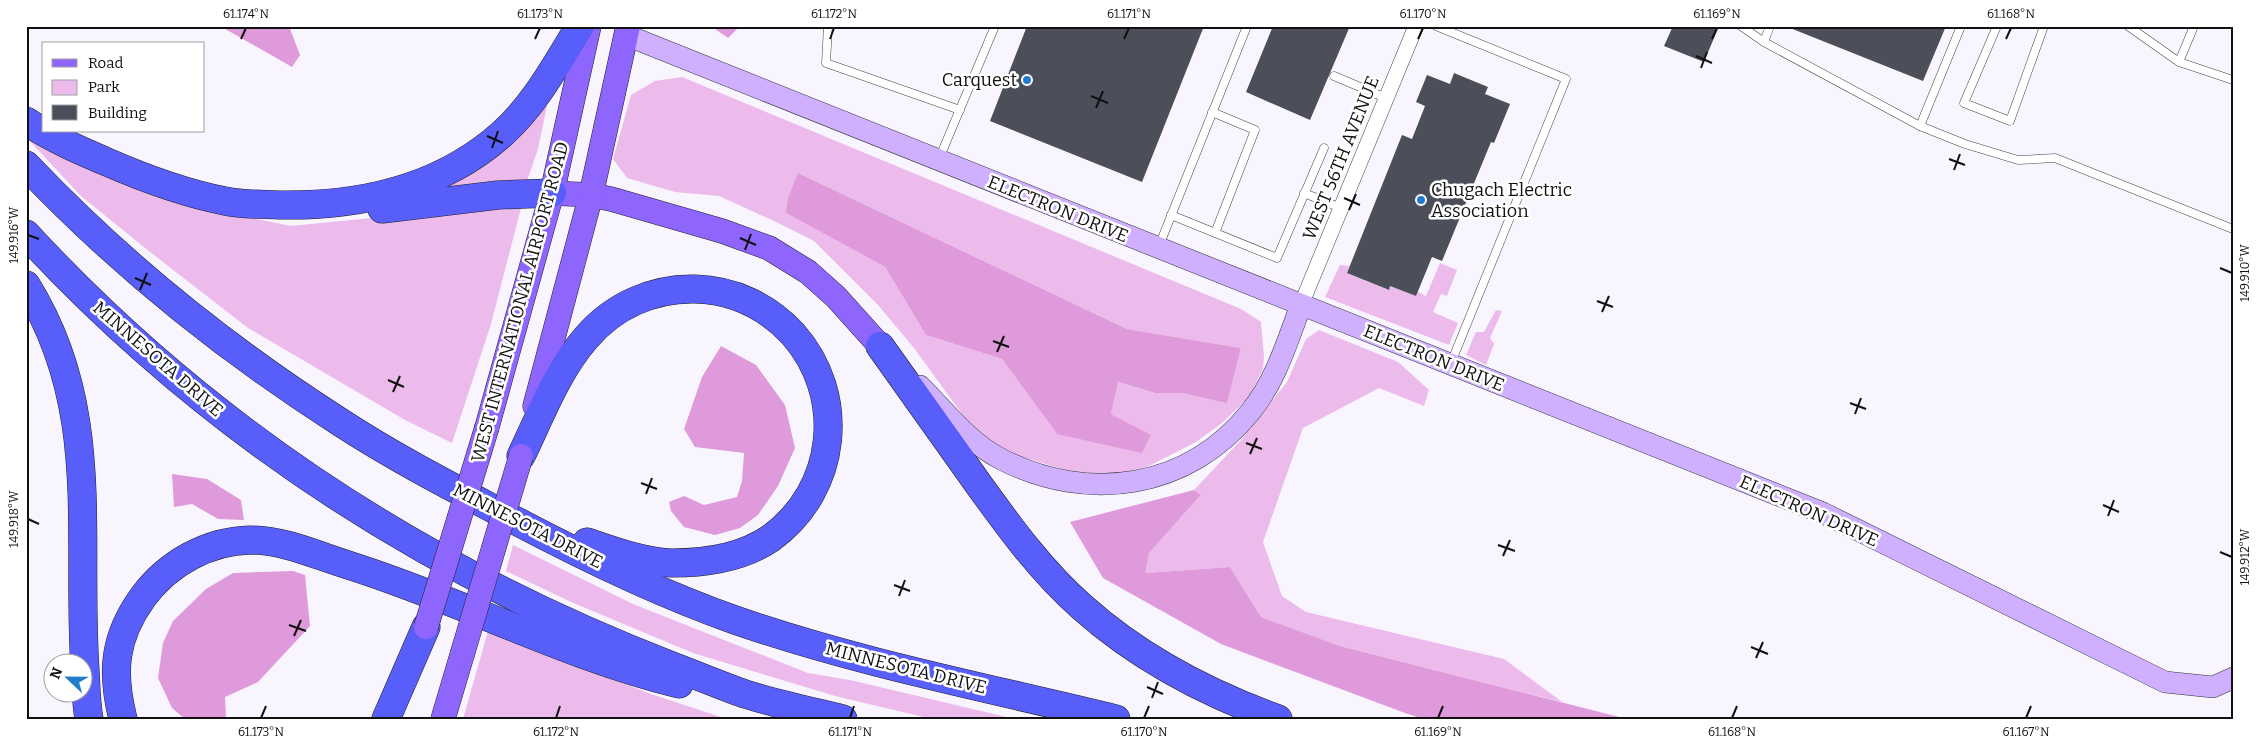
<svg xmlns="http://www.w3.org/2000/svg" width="2259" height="745" font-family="Bitter,serif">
	<rect width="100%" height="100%" fill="#f8f5ff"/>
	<g fill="#ecbbec" fill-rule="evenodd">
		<path d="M682 77 1241 309 1261 322 1264 356 1263 369 1248 398 1222 423 1196 442 1147 467 1109 475 1065 470 990 447 962 414 914 348 878 305 814 241 776 222 719 196 675 192 627 178 613 159 631 95 655 81ZM798 173 1127 329 1241 348 1227 402 1183 393H1155L1117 382 1111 414 1150 435 1057 434 1002 359 926 335 885 267 786 213Z"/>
		<path d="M541 103 547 106 538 149 527 181 428 192Z"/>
		<path d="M26 137 211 209 290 226 515 204 521 208 491 324 452 443 405 420 248 328 150 252 81 196Z"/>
		<path d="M1440 263 1457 270 1447 296 1441 294 1433 312 1458 323 1449 345 1325 297 1340 265 1349 266 1347 273 1388 290 1390 286 1416 296 1418 292 1426 296Z"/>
		<path d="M1496 310 1502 311 1490 338 1494 344 1486 365 1466 355 1476 332H1484Z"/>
		<path d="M1319 330 1398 362 1429 390 1424 406 1379 388 1303 428 1263 542 1282 596 1306 612 1504 659 1562 702 1340 646 1261 617 1230 567 1144 573 1149 553 1201 495 1194 490 1242 439 1287 382 1306 339Z"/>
		<path d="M513 545 633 604 808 673 850 680 1015 719H932L835 696 693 653 571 602 506 571Z"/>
		<path d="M488 631 651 694 727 719H463Z"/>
	</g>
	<g fill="#de9ada">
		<path d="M220 26H289L300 55 292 67Z"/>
		<path d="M711 26H740L728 38Z"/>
		<path d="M798 173 1127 329 1241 348 1227 403 1183 393H1155L1118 382 1111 414 1151 435 1142 453 1057 434 1002 359 926 335 885 267 786 213 788 198Z"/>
		<path d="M721 346 756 365 785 405 795 448 778 486 758 515 740 528 715 535 684 527 671 511 669 502 684 496 704 505 737 497 742 481 744 453 695 447 684 429 702 377Z"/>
		<path d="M172 474 207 479 241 500 244 520 218 519 192 504 174 507Z"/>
		<path d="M1194 490 1201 495 1149 553 1145 573 1230 567 1261 617 1340 646 1627 719H1424L1405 713 1221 644 1103 578 1070 522Z"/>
		<path d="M293 571 305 575 310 626 258 682 225 697 226 719H185L172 708 158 678 163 643 173 621 206 589 233 573Z"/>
	</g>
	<g fill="#4c4e5a">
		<path d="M1027 26H1204L1142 182 990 121Z"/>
		<path d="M1273 26H1350L1310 120 1246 92Z"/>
		<path d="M1673 26H1719L1704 62 1664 46Z"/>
		<path d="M1785 26H1946L1923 81Z"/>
		<path d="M1454 73 1488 87 1485 94 1510 104 1494 143 1491 142 1442 261 1432 257 1416 296 1390 286 1389 290 1347 273 1402 135 1412 139 1425 106 1416 102 1427 75 1450 84Z"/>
	</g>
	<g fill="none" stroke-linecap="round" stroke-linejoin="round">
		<defs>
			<g id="lane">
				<path d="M828 26 826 63 960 110"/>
				<path d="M1436 26 1566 79 1451 363"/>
				<path d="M1741 26 1764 42 1770 26"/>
				<path d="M1997 26 1964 103 2010 121 2044 26"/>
				<path d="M2128 26 2179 62 2194 26"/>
				<path d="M1764 42 1920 126 1965 144 2018 160 2055 158 2233 229"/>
				<path d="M2179 62 2233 80"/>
				<path d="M1334 76 1386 98"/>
				<path d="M1212 112 1255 130 1215 233"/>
				<path d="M1920 126 1961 26"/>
				<path d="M939 159 995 26"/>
				<path d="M1304 193 1341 208"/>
				<path d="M1171 215 1277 258 1324 148"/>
				<path d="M1159 246 1247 26"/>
			</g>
			<path id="street" d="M1301 305 1416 26"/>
			<g id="secondary">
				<path d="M626 35 1823 513 2165 682 2213 687 2233 678"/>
				<path d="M920 386C945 411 969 443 1001 459 1088 504 1189 489 1251 411 1276 380 1287 342 1301 305"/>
			</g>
			<g id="primary">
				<path d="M552 193 591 195 611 199 722 231 769 248 808 272 836 297 880 346"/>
				<path d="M535 406 591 195 628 26"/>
				<path d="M487 427 552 193 589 26"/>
				<path d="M443 719 462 655"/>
			</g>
			<g id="highway">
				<path d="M26 121C51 138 79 150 107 162 146 179 184 193 225 201 244 205 263 204 282 205 361 206 442 188 503 133 536 103 557 63 580 26"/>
				<path d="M26 165C119 263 226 349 340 422 392 456 448 485 503 514 578 554 655 592 735 620 859 663 989 688 1116 719"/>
				<path d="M382 209 498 195 552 193"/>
				<path d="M26 234C206 429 426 571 672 666 696 675 720 685 745 694 777 704 810 711 843 719"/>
				<path d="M26 285C103 408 76 533 85 670 86 686 86 702 89 719"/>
				<path d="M880 346C913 392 946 439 979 485 1010 528 1042 572 1082 607 1139 658 1206 693 1278 719"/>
				<path d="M521 456C540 417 557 371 586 338 613 306 653 288 695 289 733 290 767 306 793 334 847 395 838 489 771 538 742 558 706 563 672 563 643 562 614 551 587 542"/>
				<path d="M123 719C111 672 114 637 143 597 168 563 208 541 250 540 284 540 316 555 348 565 460 600 565 656 679 684"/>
				<path d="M386 719 426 627"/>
			</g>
		</defs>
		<use href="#lane" stroke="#444" stroke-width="9"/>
		<use href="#street" stroke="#444" stroke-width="16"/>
		<use href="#secondary" stroke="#333" stroke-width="22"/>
		<use href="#primary" stroke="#222" stroke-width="25"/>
		<use href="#highway" stroke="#222" stroke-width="29"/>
		<use href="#lane" stroke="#fff" stroke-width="8"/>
		<use href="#street" stroke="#fff" stroke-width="15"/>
		<use href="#secondary" stroke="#cfb0ff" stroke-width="21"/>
		<use href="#primary" stroke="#8e66fe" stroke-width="24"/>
		<use href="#highway" stroke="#585efa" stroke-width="28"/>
		<defs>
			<g id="primary-bridge">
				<path d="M426 627 487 427"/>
				<path d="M462 655 521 456"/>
			</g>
		</defs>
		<use href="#primary-bridge" stroke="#222" stroke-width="25" stroke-linecap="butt"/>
		<use href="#primary-bridge" stroke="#8e66fe" stroke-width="24"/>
	</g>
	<path fill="none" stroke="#111" stroke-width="2" d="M241 39 246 28M535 39 540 28M830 39 834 28M1124 39 1129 28M1418 39 1423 28M1712 39 1717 28M2006 39 2011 28M1696 56 1712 63M1701 68 1707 52M1091 96 1108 103M1096 108 1103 91M487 136 503 143M492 148 498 131M1949 159 1965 165M1954 170 1960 154M1344 198 1360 205M1349 210 1356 194M28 235 39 239M740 238 756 245M745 250 751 234M2220 268 2232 273M135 278 151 285M140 290 147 273M1597 301 1613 307M1602 312 1609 296M993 341 1009 347M997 352 1004 336M388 380 404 387M393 392 400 376M1850 403 1866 409M1855 414 1861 398M1246 443 1262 449M1250 454 1257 438M641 483 657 489M646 494 652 478M2103 505 2119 512M2108 516 2114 500M28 519 39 524M1498 545 1515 551M2220 552 2232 557M1503 556 1510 540M894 585 910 591M899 596 905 580M289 625 306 631M294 636 301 620M1751 647 1768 654M1756 658 1763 642M1147 687 1163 694M1152 698 1158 682M261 718 266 706M556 718 560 706M850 718 854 706M1144 718 1149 706M1438 718 1443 706M1732 718 1737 706M2026 718 2031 706"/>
	<g fill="#217cc9" stroke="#fff" stroke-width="2">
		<circle cx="1027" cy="80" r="5"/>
		<circle cx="1421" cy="200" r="5"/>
	</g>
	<g text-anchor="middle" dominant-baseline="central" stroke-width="5" stroke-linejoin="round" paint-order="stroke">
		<g font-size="18" fill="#111" stroke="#fff" text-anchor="end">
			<text x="1017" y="80">Carquest</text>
			<text x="1431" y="190" text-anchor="start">Chugach Electric<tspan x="1431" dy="21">Association</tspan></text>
		</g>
		<g font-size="18" fill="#111" stroke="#fff">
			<text transform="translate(1341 158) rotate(-68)">WEST 56TH AVENUE</text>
			<text transform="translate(1058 209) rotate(22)">ELECTRON DRIVE</text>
			<text transform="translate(520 302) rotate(-75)">WEST INTERNATIONAL AIRPORT ROAD</text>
			<text transform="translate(1434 358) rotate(22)">ELECTRON DRIVE</text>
			<text transform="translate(158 359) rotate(41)">MINNESOTA DRIVE</text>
			<text transform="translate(1809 511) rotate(24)">ELECTRON DRIVE</text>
			<text transform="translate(528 526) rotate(27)">MINNESOTA DRIVE</text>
			<text transform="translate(906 668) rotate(14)">MINNESOTA DRIVE</text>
		</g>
	</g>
	<rect width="2259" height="745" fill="none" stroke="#ffffff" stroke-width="55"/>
	<rect x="42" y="42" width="162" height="90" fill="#ffffff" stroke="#a0a0a0"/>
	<rect x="52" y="59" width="25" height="8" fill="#8e66fe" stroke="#a0a0a0"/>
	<text x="88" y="68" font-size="15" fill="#111111">Road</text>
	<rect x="52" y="80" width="25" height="15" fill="#ecbbec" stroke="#a0a0a0"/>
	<text x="88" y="92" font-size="15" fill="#111111">Park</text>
	<rect x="52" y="105" width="25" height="15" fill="#4c4e5a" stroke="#a0a0a0"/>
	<text x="88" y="118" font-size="15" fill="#111111">Building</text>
	<g transform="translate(68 678) rotate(292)"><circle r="24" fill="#ffffff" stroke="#a0a0a0"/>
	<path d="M0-4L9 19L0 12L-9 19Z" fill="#217cc9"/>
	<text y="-8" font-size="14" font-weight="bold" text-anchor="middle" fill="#111111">N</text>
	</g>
	<rect x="28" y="28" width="2204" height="690" fill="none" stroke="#111" stroke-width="2"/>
	<g font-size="12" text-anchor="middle" fill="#111">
		<text x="246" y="18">61.174°N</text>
		<text x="540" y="18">61.173°N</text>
		<text x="834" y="18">61.172°N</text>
		<text x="1129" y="18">61.171°N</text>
		<text x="1423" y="18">61.170°N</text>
		<text x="1717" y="18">61.169°N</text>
		<text x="2011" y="18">61.168°N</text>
		<text transform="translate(14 235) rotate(-90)" y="4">149.916°W</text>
		<text transform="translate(2245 273) rotate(-90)" y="4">149.910°W</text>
		<text transform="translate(14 519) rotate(-90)" y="4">149.918°W</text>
		<text transform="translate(2245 557) rotate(-90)" y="4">149.912°W</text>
		<text x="261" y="736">61.173°N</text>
		<text x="556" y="736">61.172°N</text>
		<text x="850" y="736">61.171°N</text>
		<text x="1144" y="736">61.170°N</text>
		<text x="1438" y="736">61.169°N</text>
		<text x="1732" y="736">61.168°N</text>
		<text x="2026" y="736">61.167°N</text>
	</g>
</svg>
